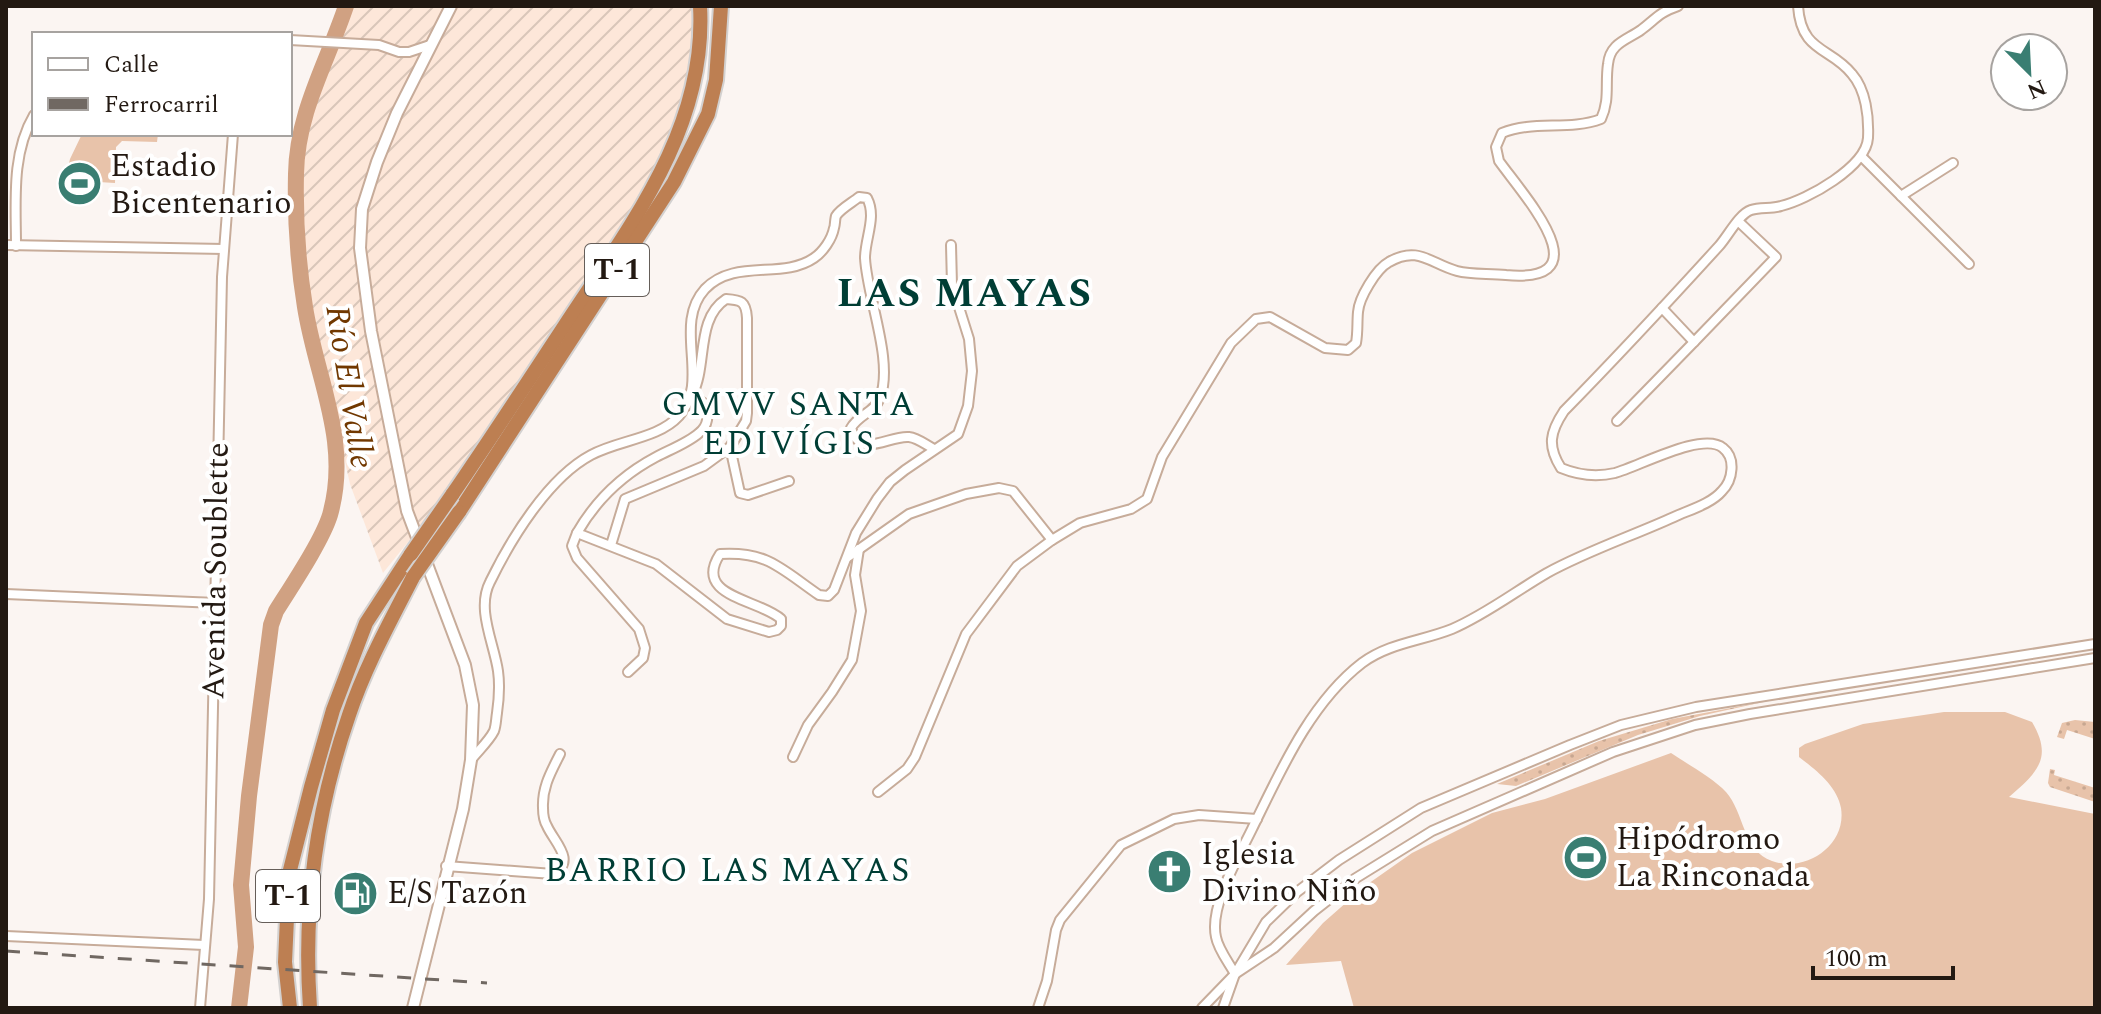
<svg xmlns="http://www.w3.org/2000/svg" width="2101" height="1014" font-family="Spectral,serif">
	<defs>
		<pattern id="industrial-furrows" width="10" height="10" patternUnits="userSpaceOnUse" patternTransform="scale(2)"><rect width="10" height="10" fill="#fde7d9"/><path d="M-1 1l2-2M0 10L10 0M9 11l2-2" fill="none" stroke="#d9c6b9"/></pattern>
		<pattern id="grass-dots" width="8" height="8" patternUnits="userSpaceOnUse" patternTransform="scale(2)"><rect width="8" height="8" fill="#e8c3aa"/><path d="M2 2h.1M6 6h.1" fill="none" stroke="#c7a791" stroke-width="1.8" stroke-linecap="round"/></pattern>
	</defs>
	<rect width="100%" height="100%" fill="#fbf5f2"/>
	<path fill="url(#industrial-furrows)" d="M344 6H694L695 40 681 115 634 212 433 511 383 573 350 484 333 408 308 330 294 209 297 161 304 128Z"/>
	<g fill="url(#grass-dots)">
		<path d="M1768 701 1700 716 1638 735 1516 786 1497 784 1599 741 1672 719Z"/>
		<path d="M2075 720 2095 722V739L2067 730 2064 739 2057 737 2062 723Z"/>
		<path d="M2050 769 2055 770 2054 775 2095 788V802L2050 787 2048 783Z"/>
	</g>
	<g fill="#e8c3aa">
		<path d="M82 134H158L157 142 122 141 116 147 115 183 65 180 70 159Z"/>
		<path d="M1944 712H2005L2032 722C2054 759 2036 773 2009 797L2095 814V1008H1354L1341 961 1286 965 1323 923 1365 886 1412 853 1492 813 1545 799 1671 753C1687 764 1713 778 1726 792 1744 812 1743 851 1772 861 1805 873 1847 846 1841 808 1837 786 1816 770 1799 757V748L1805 744 1863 724Z"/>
	</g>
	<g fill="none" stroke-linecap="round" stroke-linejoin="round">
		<path stroke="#d0a182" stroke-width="16" d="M239 1008 246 947 241 885 249 796 271 625 276 611C291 587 322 541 330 515 351 441 316 378 305 307 298 264 295 217 296 174 297 112 327 63 346 6"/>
		<defs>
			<g id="minor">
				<path d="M290 40 379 45 399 52H409L430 45"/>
				<path d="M1862 157 1969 264"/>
				<path d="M1901 196 1953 163"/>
				<path d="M6 245 224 249"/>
				<path d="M16 246C16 202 11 154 34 115"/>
				<path d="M1662 308 1694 342 1776 257 1739 222"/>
				<path d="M1617 421 1694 342"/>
				<path d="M730 447 746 421 747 413V318C746 301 741 300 726 299 695 319 708 366 692 395L706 405C708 416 709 425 699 433 688 443 669 450 656 457 622 475 596 500 577 533L656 564 727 619 769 632 777 630 781 626V619C759 599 692 597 720 554 768 551 781 569 819 595L828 596 834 590 856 533 877 499 890 482 905 470 958 434 968 406 972 371 969 339 952 285 951 245"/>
				<path d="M577 533 572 546 577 558 639 629 645 648 643 658 628 672"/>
				<path d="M611 545 625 499 704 466 730 447 740 493 748 495 789 481"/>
				<path d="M848 557 909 514 966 494 999 488 1013 491 1052 540"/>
				<path d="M6 594 216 603"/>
				<path d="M793 757 808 725 832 692 852 660 861 611 855 575 859 549"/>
				<path d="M471 760C478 751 489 741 494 731 496 726 496 719 497 713 499 699 500 685 498 671 494 643 476 609 490 582 511 539 548 478 591 455 618 440 658 439 679 416 711 381 672 325 705 289 735 258 782 280 814 258 823 252 832 239 834 228 835 227 835 218 836 216 840 209 853 202 859 197L867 198C877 217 865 238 865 258 867 298 894 361 880 398 875 412 858 415 851 428 860 460 889 435 909 437 918 438 926 445 934 449"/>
				<path d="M878 792 907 769 915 757 966 634 1017 566 1052 540 1080 523 1131 509 1147 499 1162 457 1231 343 1256 319 1270 317 1325 348 1348 350 1356 343C1358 332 1357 323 1358 312 1359 298 1376 269 1389 262 1418 245 1431 264 1457 271 1472 275 1490 273 1506 275 1605 284 1524 196 1499 161L1496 147 1502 133C1533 120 1569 131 1601 119 1610 100 1605 84 1608 64 1610 43 1627 40 1641 30 1657 18 1658 13 1678 6"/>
				<path d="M446 866 553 874C577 861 554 842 547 826 544 821 543 813 543 808 542 787 551 772 560 754"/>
				<path d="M6 936 204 945"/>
				<path d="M1235 974C1229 963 1218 949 1216 937 1209 906 1239 856 1252 829 1280 772 1310 703 1362 663 1389 643 1422 641 1452 629 1485 615 1516 591 1547 573 1587 551 1632 536 1674 517 1689 510 1711 504 1722 491 1733 480 1736 458 1723 448 1703 431 1640 466 1615 473 1598 477 1578 475 1561 468 1547 446 1550 432 1564 411 1617 357 1668 302 1719 246 1728 236 1739 214 1751 210 1760 207 1772 209 1781 206 1807 200 1866 167 1868 138 1869 117 1866 90 1852 74 1831 47 1801 53 1798 6"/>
				<path d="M200 1008 209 899 222 277 233 134"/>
				<path d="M1038 1008 1047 981 1056 930 1060 920 1121 845 1174 819 1199 815 1257 819"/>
				<path d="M1202 1008 1235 974 1274 948 1314 911 1356 878 1432 831 1613 752 1695 725 1750 714 2095 658"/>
				<path d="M1223 1008 1235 974 1266 922 1297 892 1339 860 1421 808 1570 745 1621 725 1696 707 2095 644"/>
			</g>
			<path id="tertiary" d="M413 1008 463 809 471 760 473 705 465 665 407 511 371 331 360 248 362 209 377 162 397 113 451 6"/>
			<g id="motorway">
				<path d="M452 495C491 438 529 380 567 322 630 226 707 128 700 6"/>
				<path d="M459 512 674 182 708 114 716 80 721 6"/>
				<path d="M290 1008 285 962 289 874 311 787 333 710 366 623 411 554"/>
				<path d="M310 1008C303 908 316 810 349 715 365 667 390 622 413 577"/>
			</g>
		</defs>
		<use href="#minor" stroke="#c7ac9a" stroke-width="12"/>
		<use href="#tertiary" stroke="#c7ac9a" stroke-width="14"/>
		<use href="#motorway" stroke="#d3d1d0" stroke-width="18"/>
		<use href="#minor" stroke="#fff" stroke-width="8"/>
		<use href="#tertiary" stroke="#fff" stroke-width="10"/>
		<use href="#motorway" stroke="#bd7f52" stroke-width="14"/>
		<path stroke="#706862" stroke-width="3" stroke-dasharray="14 14" stroke-linecap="butt" d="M6 951 487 983"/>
		<defs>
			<g id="motorway-bridge">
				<path d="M411 554 452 495"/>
				<path d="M413 577 459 512"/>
			</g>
		</defs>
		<use href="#motorway-bridge" stroke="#d3d1d0" stroke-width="18" stroke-linecap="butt"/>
		<use href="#motorway-bridge" stroke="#bd7f52" stroke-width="14"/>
	</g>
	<defs>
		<symbol id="stadium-disc" viewBox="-11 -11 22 22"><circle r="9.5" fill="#3a7e72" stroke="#fff"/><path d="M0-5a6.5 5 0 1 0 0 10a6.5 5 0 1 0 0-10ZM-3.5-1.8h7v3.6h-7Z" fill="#fff"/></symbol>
		<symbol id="church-disc" viewBox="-11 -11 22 22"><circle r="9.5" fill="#3a7e72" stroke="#fff"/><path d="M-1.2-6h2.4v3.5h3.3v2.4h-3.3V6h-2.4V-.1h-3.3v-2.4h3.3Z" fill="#fff"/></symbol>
		<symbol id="fuel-disc" viewBox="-11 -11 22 22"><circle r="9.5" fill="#3a7e72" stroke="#fff"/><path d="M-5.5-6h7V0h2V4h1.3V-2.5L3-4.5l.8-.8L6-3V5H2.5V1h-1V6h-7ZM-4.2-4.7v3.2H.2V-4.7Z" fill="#fff"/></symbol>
	</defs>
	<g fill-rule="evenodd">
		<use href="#stadium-disc" x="54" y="158" width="51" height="51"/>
		<use href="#stadium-disc" x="1560" y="832" width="51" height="51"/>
		<use href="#church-disc" x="1144" y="846" width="51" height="51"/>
		<use href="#fuel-disc" x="330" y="868" width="51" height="51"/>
	</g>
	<g text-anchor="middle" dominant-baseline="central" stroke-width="8" stroke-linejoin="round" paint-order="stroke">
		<g fill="#fff" stroke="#655e59" stroke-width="2">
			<rect x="585" y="244" width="64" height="52" rx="6"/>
			<rect x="256" y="870" width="64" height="52" rx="6"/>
		</g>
		<g font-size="30" font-weight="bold" fill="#231912">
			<text x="617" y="270">T-1</text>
			<text x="288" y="896">T-1</text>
		</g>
		<g font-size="32" fill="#231912" stroke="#fff" text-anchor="start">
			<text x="110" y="166">Estadio<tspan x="110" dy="37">Bicentenario</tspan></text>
			<text x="1616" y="839">Hipódromo<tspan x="1616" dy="37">La Rinconada</tspan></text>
			<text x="1201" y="854">Iglesia<tspan x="1201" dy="37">Divino Niño</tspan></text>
			<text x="387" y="893">E/S Tazón</text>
		</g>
		<g font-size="32" fill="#231912" stroke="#fff">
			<text transform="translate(216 571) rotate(-89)">Avenida Soublette</text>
		</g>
		<g font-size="34" font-style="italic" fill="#713800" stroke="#fff">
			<text transform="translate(349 387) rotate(81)">Río El Valle</text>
		</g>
		<g font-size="34" letter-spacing="2" fill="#003e35" stroke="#fff">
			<text x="789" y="405">GMVV SANTA<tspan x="789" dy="39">EDIVÍGIS</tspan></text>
			<text x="728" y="871">BARRIO LAS MAYAS</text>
		</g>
		<g font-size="40" font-weight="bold" letter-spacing="2" fill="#003e35" stroke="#fff">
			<text x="965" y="294">LAS MAYAS</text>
		</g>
	</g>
	<rect width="2101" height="1014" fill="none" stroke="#231912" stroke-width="16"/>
	<rect x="32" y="32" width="260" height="104" fill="#ffffff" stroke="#a7a3a0" stroke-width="2"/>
	<rect x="48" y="58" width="40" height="12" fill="#ffffff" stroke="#a7a3a0" stroke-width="2"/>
	<text x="104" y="72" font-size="24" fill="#231912">Calle</text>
	<rect x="48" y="98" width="40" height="12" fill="#706862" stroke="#a7a3a0" stroke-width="2"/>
	<text x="104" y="112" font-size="24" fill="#231912">Ferrocarril</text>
	<g transform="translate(2029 72) rotate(156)"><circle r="38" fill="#ffffff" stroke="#a7a3a0" stroke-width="2"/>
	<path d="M0-6L14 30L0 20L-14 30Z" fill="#3a7e72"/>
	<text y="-12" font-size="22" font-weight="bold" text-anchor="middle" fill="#231912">N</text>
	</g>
	<path d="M1813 966v12h140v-12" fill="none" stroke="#231912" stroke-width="4"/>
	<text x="1825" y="966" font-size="24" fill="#231912" stroke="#ffffff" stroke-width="6" paint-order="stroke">100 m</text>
</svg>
